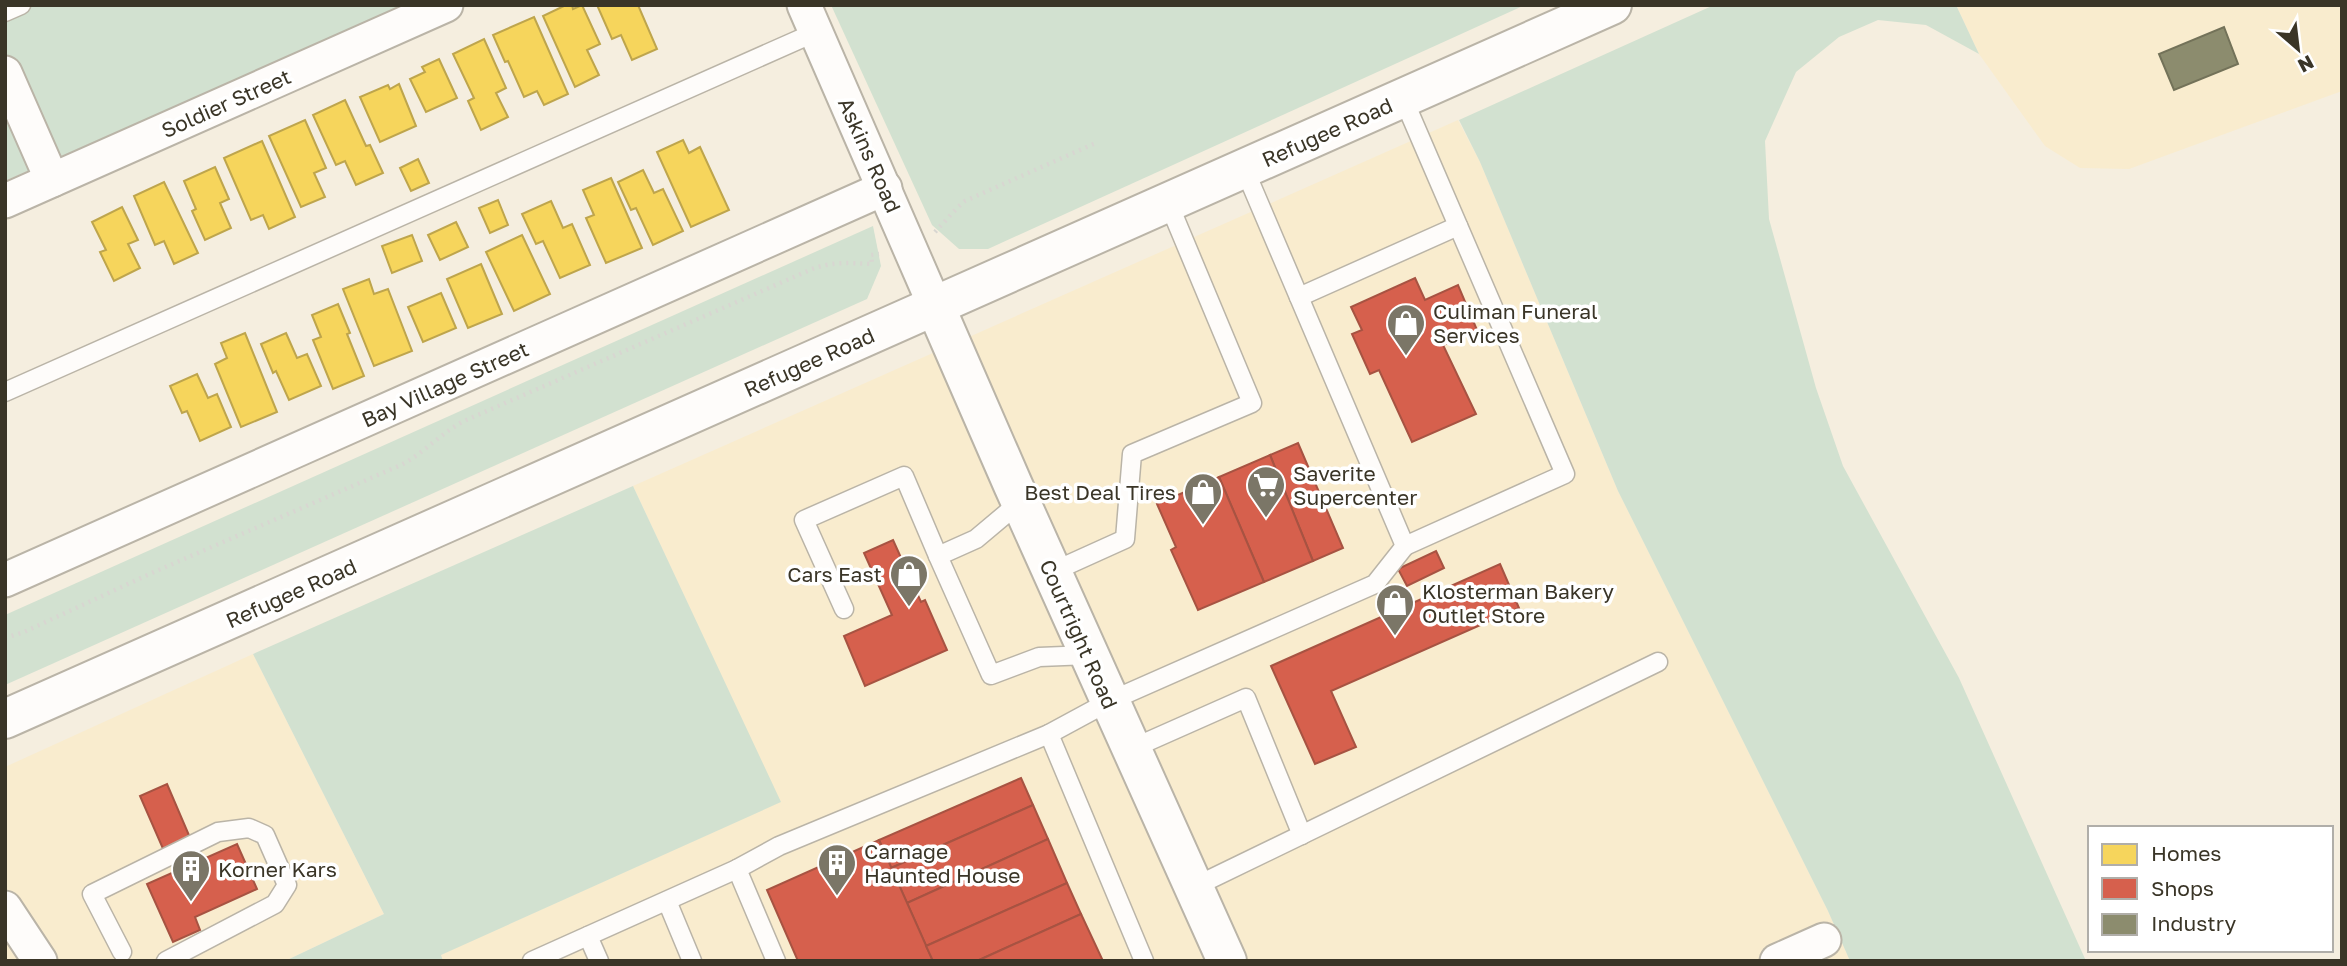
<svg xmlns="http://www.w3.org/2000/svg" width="2347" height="966" font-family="'Golos Text',sans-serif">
	<rect width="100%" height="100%" fill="#f5eedf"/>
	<g fill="#f9ecce">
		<path d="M1956 5H2342V91L2129 169 2080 168 2045 146 1979 54Z"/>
		<path d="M1458 120 1480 162 1618 491 1828 911 1850 961H443L440 955 780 802 633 486Z"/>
		<path d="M253 654 384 914 285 961H5V767Z"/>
	</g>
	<g fill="#d2e1d0">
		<path d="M5 5H406L5 181Z"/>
		<path d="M831 5H1525L988 249H959L932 225Z"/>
		<path d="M1714 5H1956L1979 54 1926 25 1878 20 1839 37 1796 72 1765 141 1769 219 1816 388 1843 466 1959 678 2086 961H1850L1828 911 1618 491 1480 162 1459 120Z"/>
		<path d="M873 226 881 266 867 299 5 685V615Z"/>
		<path d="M633 486 781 802 441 955 443 961H285L384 914 253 654Z"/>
	</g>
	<g fill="#f6d55c" stroke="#bea54c" stroke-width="2">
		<path d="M566 5H572L573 9 582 5 600 44 587 50 599 75 575 87 543 16Z"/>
		<path d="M597 5H638L657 49 632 60 621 35 612 39Z"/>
		<path d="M534 17 568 94 544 105 537 91 524 97 508 61 505 62 493 35Z"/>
		<path d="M484 39 506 88 496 93 508 117 481 130 468 101 474 98 453 54Z"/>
		<path d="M439 59 457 98 426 112 410 79 425 72 422 67Z"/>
		<path d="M399 84 416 126 380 142 360 97 388 85 390 89Z"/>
		<path d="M345 100 366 146 370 145 383 173 356 185 345 161 336 165 313 115Z"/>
		<path d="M305 120 326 168 314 173 325 197 301 207 269 136Z"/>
		<path d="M683 140 689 153 700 147 729 210 691 227 657 152Z"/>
		<path d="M262 141 295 217 269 229 263 215 251 220 224 158Z"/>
		<path d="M418 159 429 183 411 191 400 168Z"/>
		<path d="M215 167 229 199 220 203 231 228 205 240 192 211 196 209 184 181Z"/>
		<path d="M643 170 654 193 663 189 683 231 653 245 636 208 631 210 618 182Z"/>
		<path d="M611 178 642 248 606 263 586 218 594 215 583 190Z"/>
		<path d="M164 182 198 253 174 264 164 241 155 245 134 196Z"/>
		<path d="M498 200 508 225 490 233 479 208Z"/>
		<path d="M551 201 563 228 572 224 590 265 560 278 543 241 536 244 522 214Z"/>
		<path d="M122 207 138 240 128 244 140 268 114 281 100 252 106 250 92 222Z"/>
		<path d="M456 222 468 247 440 260 428 235Z"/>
		<path d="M412 235 422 261 392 273 382 246Z"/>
		<path d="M522 235 550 294 514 311 486 252Z"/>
		<path d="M481 264 502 314 468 328 447 279Z"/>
		<path d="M369 279 374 294 388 289 412 351 374 366 343 289Z"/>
		<path d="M441 293 456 328 423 342 408 307Z"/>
		<path d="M338 304 350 333 347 334 364 376 333 389 313 340 321 337 312 315Z"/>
		<path d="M245 333 277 412 241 427 215 364 227 358 221 343Z"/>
		<path d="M286 333 297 358 307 354 321 386 289 400 276 371 273 373 261 344Z"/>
		<path d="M197 374 208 398 217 394 231 427 200 441 187 411 182 413 170 386Z"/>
	</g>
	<g fill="#d6604d" stroke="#a75342" stroke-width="2">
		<path d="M1415 278 1425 300 1458 285 1477 330 1443 345 1476 414 1412 442 1379 370 1370 374 1352 334 1362 330 1351 307Z"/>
		<path d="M1298 443 1343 548 1313 561 1270 455Z"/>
		<path d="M1270 455 1313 561 1264 582 1219 477Z"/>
		<path d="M1219 477 1264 582 1198 610 1171 550 1176 547 1157 504Z"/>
		<path d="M893 540 921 602 925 600 947 650 865 686 844 636 892 615 864 553Z"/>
		<path d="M1436 551 1444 568 1407 586 1398 569Z"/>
		<path d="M1500 564 1519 608 1331 691 1356 747 1315 764 1271 666Z"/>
		<path d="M1021 778 1033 805 891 868 879 840Z"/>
		<path d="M167 784 191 840 164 851 140 796Z"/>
		<path d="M1033 805 1048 839 907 903 891 868Z"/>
		<path d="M1048 839 1067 883 926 946 907 903Z"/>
		<path d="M879 840 933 961H798L767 890Z"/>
		<path d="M237 844 257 889 195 917 200 930 173 942 147 884Z"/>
		<path d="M1067 883 1081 914 977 961H933L926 946Z"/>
		<path d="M1081 914 1103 961H977Z"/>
	</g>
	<path fill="#8c8c6e" stroke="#737259" stroke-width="2" d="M2224 27 2238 64 2174 90 2159 54Z"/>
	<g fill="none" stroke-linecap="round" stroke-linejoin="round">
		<defs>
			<g id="lane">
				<path d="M5 12 21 5"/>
				<path d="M1244 168 1405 546 1565 474 1403 98"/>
				<path d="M1299 297 1458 226"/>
				<path d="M5 392 816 32"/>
				<path d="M1020 502 976 539 938 556 991 675 1039 657 1089 655"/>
				<path d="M1052 572 1125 539 1132 454 1252 403 1168 202"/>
				<path d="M844 609 804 520 904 476 938 556"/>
				<path d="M1131 749 1246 698 1302 835"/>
				<path d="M1194 887 1658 662"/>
				<path d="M667 901 692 961"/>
				<path d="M588 936 599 961"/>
				<path d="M122 952 92 894 218 832 249 828 265 835 287 885 275 904 166 961"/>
				<path d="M532 961 737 869"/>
				<path d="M776 961 737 869 779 846 1049 734"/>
				<path d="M1144 961 1049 734 1110 701 1375 584 1405 546"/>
			</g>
			<g id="street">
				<path d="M804 5 935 306"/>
				<path d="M5 73 52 180"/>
				<path d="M5 201 446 5"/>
				<path d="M5 580 885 188"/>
				<path d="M5 908 40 961"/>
				<path d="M1777 961 1824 940"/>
			</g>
			<path id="secondary" d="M935 306 1013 485 1227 961"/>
			<path id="primary" d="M5 719 1612 5"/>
		</defs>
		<use href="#lane" stroke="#bab4a7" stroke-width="21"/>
		<use href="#street" stroke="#bab4a7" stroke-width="37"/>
		<use href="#secondary" stroke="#bab4a7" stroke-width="42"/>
		<use href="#primary" stroke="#bab4a7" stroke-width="42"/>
		<g stroke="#d8d6d1" stroke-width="4.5" stroke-dasharray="2 5" stroke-linecap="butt">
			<path d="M935 232 958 207 965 201 1098 142"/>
			<path d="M5 638 24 632 154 572 401 465C424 453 441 433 464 421L810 270C831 261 849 263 872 264L871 255 879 254"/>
		</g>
		<use href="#lane" stroke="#fefcfa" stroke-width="18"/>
		<use href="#street" stroke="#fefcfa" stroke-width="33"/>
		<use href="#secondary" stroke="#fefcfa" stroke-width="38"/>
		<use href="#primary" stroke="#fefcfa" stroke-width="38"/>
	</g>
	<defs>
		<symbol id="shop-pin" viewBox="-11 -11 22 30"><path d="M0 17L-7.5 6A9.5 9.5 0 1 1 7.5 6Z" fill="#7b7667" stroke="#fff"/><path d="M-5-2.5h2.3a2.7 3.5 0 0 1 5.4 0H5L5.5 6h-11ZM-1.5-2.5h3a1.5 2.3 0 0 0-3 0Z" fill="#fff"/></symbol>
		<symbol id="supermarket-pin" viewBox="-11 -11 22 30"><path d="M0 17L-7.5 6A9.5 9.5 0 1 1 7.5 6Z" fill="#7b7667" stroke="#fff"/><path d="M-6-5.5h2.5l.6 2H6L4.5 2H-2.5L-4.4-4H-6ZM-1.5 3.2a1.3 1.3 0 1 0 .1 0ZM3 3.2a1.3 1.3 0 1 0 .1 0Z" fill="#fff"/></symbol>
		<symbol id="building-pin" viewBox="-11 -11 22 30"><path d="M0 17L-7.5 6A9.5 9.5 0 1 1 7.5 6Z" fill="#7b7667" stroke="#fff"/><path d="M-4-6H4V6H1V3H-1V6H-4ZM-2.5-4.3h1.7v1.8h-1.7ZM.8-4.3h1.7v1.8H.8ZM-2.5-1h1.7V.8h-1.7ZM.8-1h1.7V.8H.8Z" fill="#fff"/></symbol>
	</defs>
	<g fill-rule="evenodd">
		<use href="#shop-pin" x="1384" y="301" width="44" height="60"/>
		<use href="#supermarket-pin" x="1244" y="463" width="44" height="60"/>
		<use href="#shop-pin" x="1181" y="470" width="44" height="60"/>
		<use href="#shop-pin" x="887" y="552" width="44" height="60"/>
		<use href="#shop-pin" x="1373" y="581" width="44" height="60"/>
		<use href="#building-pin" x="815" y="841" width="44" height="60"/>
		<use href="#building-pin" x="169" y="847" width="44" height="60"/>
	</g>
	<g text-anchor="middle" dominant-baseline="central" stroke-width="7" stroke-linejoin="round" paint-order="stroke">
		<g font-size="21" fill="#3a3527" stroke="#fff">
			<text transform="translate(226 103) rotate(-24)">Soldier Street</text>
			<text transform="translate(1327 132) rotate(-24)">Refugee Road</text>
			<text transform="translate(870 155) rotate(66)">Askins Road</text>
			<text transform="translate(809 362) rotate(-24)">Refugee Road</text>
			<text transform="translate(445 384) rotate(-24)">Bay Village Street</text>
			<text transform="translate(291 593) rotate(-24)">Refugee Road</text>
			<text transform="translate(1079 634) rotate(66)">Courtright Road</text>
		</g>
		<g font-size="21" fill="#3a3527" stroke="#fff" text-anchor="start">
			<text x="1433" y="311">Culiman Funeral<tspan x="1433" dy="24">Services</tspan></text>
			<text x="1293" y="473">Saverite<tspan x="1293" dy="24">Supercenter</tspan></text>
			<text x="1176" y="492" text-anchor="end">Best Deal Tires</text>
			<text x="882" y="574" text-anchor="end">Cars East</text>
			<text x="1422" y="591">Klosterman Bakery<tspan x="1422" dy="24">Outlet Store</tspan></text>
			<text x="864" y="851">Carnage<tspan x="864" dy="24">Haunted House</tspan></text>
			<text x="218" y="869">Korner Kars</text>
		</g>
	</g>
	<rect width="2347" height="966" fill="none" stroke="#3a3527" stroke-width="14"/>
	<rect x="2088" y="826" width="245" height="126" fill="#ffffff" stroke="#b0aea9" stroke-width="2"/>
	<rect x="2102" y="844" width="35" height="21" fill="#f6d55c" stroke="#b0aea9" stroke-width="2"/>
	<text x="2151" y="861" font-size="21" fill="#3a3527">Homes</text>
	<rect x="2102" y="878" width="35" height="21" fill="#d6604d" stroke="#b0aea9" stroke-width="2"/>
	<text x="2151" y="896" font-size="21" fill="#3a3527">Shops</text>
	<rect x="2102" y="914" width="35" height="21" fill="#8c8c6e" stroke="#b0aea9" stroke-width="2"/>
	<text x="2151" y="931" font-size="21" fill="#3a3527">Industry</text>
	<g transform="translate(2298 49) rotate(152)" stroke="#ffffff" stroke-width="5" paint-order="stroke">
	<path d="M0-5L12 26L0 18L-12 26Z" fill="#3a3527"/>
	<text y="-10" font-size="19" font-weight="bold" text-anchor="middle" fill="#3a3527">N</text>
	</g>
</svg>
